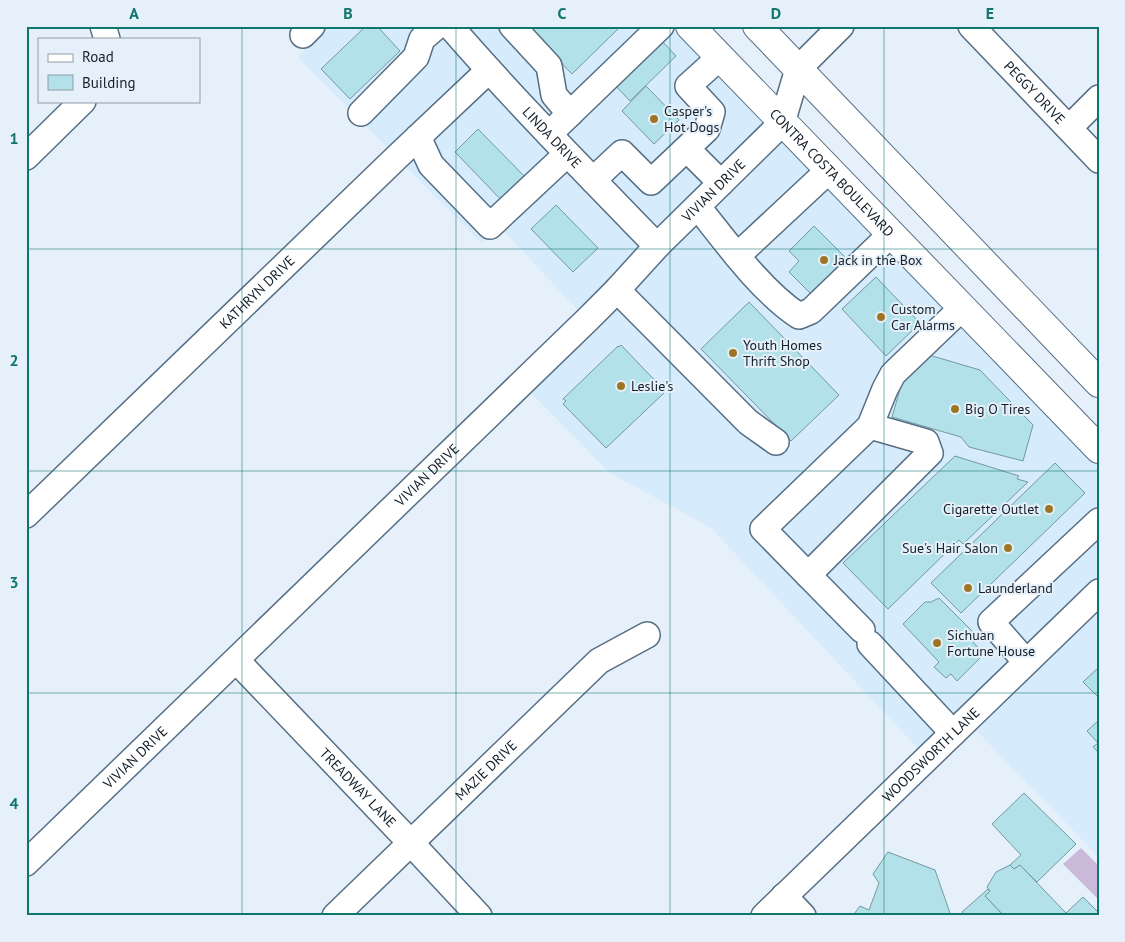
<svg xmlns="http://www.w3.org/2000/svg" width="1125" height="942" font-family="'PT Sans',sans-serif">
	<rect width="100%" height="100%" fill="#e5f0fa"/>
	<path fill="#d6ebfc" d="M287 26H690L1099 449V857L966 720 927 758 711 528 610 473 521 383 587 320 500 227 481 243 298 57 307 47Z"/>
	<path fill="#cab9d8" d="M1081 848 1099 866V900L1063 864Z"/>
	<g fill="#b3e1ea" stroke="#7299a0">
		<path d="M366 26H377L400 51 350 99 321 69Z"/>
		<path d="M526 26H621L572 74Z"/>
		<path d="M660 39 676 56 630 101 613 83Z"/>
		<path d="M646 86 679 120 654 144 622 111Z"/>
		<path d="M478 129 531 183 507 206 455 152Z"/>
		<path d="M556 205 598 248 573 272 531 229Z"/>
		<path d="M814 226 855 267 819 302 789 272 799 261 789 251Z"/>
		<path d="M876 277 920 323 886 356 842 309Z"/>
		<path d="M749 302 839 395 791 441 701 349Z"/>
		<path d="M621 345 664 390 662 392 664 393 606 448 563 404 566 401 563 399 618 346 619 347Z"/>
		<path d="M929 355 980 370 1033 425 1023 461 969 447 961 437 892 417 903 379Z"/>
		<path d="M955 456 1019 476 1017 479 1028 482 963 544 959 540 888 609 843 563Z"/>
		<path d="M1055 463 1085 493 961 613 931 583Z"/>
		<path d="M939 598 978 637 973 642 984 654 957 681 951 674 946 678 934 667 939 662 903 624 925 602H931Z"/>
		<path d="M1099 667V698L1083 682Z"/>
		<path d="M1099 720V753L1093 747 1098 743 1087 731Z"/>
		<path d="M1024 793 1076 844 1037 882 1020 865 1014 869 1010 865 1021 855 992 824Z"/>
		<path d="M888 852 935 870 951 916H855L854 914 860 906 869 910 879 883 873 874Z"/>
		<path d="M1010 865 1014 869 1020 865 1066 913 1083 897 1099 913V916H1004L985 896 990 891 987 887 996 872Z"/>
		<path d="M988 889 990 891 985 896 1003 915 966 916 962 912Z"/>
	</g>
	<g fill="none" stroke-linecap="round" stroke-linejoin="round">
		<defs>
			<g id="minor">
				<path d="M103 26 107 39"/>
				<path id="s1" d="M450 26C516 102 587 174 657 246"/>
				<path d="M512 26 549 66 554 95 570 114"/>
				<path id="s2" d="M971 26 1099 160"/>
				<path d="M303 35 312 26"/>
				<path d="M361 113 416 57 422 39 437 26"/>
				<path d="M1069 128 1099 98"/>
				<path d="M549 134 661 26"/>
				<path d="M418 137 431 165 490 226 567 154"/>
				<path d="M687 149 721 183"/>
				<path d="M26 157 83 101"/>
				<path d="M593 180 622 153 651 182 707 129 712 112 688 86 720 57"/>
				<path d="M698 207C726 242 761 291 799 316L811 311 890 235"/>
				<path d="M737 256 828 171"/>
				<path d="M617 290 748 422 776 442"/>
				<path d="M870 426 926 442 930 453 808 575 763 529 870 426 885 389 893 374 962 308"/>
				<path id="s3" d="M26 515 397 157 489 70"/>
				<path d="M808 575 862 630"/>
				<path d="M870 644 953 733"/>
				<path id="s4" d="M237 661 410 842 479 916"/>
				<path d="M1026 662 991 622 1099 521"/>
				<path id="s5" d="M26 863 587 320 617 290 657 246 782 123 798 69 841 26"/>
				<path d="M784 896 803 916"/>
				<path id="s6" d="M335 916 599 661 647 635"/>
				<path id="s7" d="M764 916 1099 592"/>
			</g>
			<g id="major">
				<path id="s8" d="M690 26 1099 449"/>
				<path d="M757 26 1099 383"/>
			</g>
		</defs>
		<use href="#minor" stroke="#576f84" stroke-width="28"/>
		<use href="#major" stroke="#576f84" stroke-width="30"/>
		<use href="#minor" stroke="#fff" stroke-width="25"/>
		<use href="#major" stroke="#fff" stroke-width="28"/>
	</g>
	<path fill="none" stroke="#0f766e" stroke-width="1" stroke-opacity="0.55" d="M242 26V916M456 26V916M670 26V916M884 26V916M26 249H1099M26 471H1099M26 693H1099"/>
	<g fill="#9e7524" stroke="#e5f0fa" stroke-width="2">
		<circle cx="654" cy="119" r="5"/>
		<circle cx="824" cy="260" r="5"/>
		<circle cx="881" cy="317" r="5"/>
		<circle cx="733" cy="353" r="5"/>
		<circle cx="621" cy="386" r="5"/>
		<circle cx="955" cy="409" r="5"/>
		<circle cx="1049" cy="509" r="5"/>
		<circle cx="1008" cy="548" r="5"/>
		<circle cx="968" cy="588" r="5"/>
		<circle cx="937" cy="643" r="5"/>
	</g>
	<g text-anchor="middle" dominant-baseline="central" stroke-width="4" stroke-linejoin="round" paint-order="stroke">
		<g font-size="14" fill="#151f28" stroke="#e5f0fa">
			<text stroke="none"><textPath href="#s2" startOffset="92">PEGGY DRIVE</textPath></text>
			<text stroke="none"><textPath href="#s1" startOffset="151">LINDA DRIVE</textPath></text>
			<text stroke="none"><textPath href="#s8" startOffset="204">CONTRA COSTA BOULEVARD</textPath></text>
			<text stroke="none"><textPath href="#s5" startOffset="962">VIVIAN DRIVE</textPath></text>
			<text stroke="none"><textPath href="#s3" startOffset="321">KATHRYN DRIVE</textPath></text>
			<text stroke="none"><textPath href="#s5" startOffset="558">VIVIAN DRIVE</textPath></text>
			<text stroke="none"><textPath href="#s7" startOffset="232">WOODSWORTH LANE</textPath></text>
			<text stroke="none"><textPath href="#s5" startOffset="152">VIVIAN DRIVE</textPath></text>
			<text stroke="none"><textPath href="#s6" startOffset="210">MAZIE DRIVE</textPath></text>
			<text stroke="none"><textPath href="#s4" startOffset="175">TREADWAY LANE</textPath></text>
		</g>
		<g font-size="14" fill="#151f28" stroke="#e5f0fa" text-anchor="start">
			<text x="664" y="111">Casper's<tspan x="664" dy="16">Hot Dogs</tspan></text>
			<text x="834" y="260">Jack in the Box</text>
			<text x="891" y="309">Custom<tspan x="891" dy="16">Car Alarms</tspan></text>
			<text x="743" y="345">Youth Homes<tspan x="743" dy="16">Thrift Shop</tspan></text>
			<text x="631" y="386">Leslie's</text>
			<text x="965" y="409">Big O Tires</text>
			<text x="1039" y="509" text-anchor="end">Cigarette Outlet</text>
			<text x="998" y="548" text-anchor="end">Sue's Hair Salon</text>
			<text x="978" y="588">Launderland</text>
			<text x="947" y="635">Sichuan<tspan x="947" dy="16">Fortune House</tspan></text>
		</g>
	</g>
	<rect width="1125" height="942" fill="none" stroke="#e5f0fa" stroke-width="55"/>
	<rect x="38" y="38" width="162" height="65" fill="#e5f0fa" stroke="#929ca6"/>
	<rect x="48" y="54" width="25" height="8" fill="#ffffff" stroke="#929ca6"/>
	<text x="82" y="62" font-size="15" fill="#151f28">Road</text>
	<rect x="48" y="75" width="25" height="15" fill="#b3e1ea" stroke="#929ca6"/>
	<text x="82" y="88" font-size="15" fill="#151f28">Building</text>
	<rect x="28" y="28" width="1070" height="886" fill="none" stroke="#0f766e" stroke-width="2"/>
	<g font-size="16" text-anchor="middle" font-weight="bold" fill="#0f766e">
		<text x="134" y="19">A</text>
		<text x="348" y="19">B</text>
		<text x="562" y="19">C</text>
		<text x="776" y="19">D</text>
		<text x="990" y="19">E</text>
		<text x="14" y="144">1</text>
		<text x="14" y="366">2</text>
		<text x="14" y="588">3</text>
		<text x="14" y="809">4</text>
	</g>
</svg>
